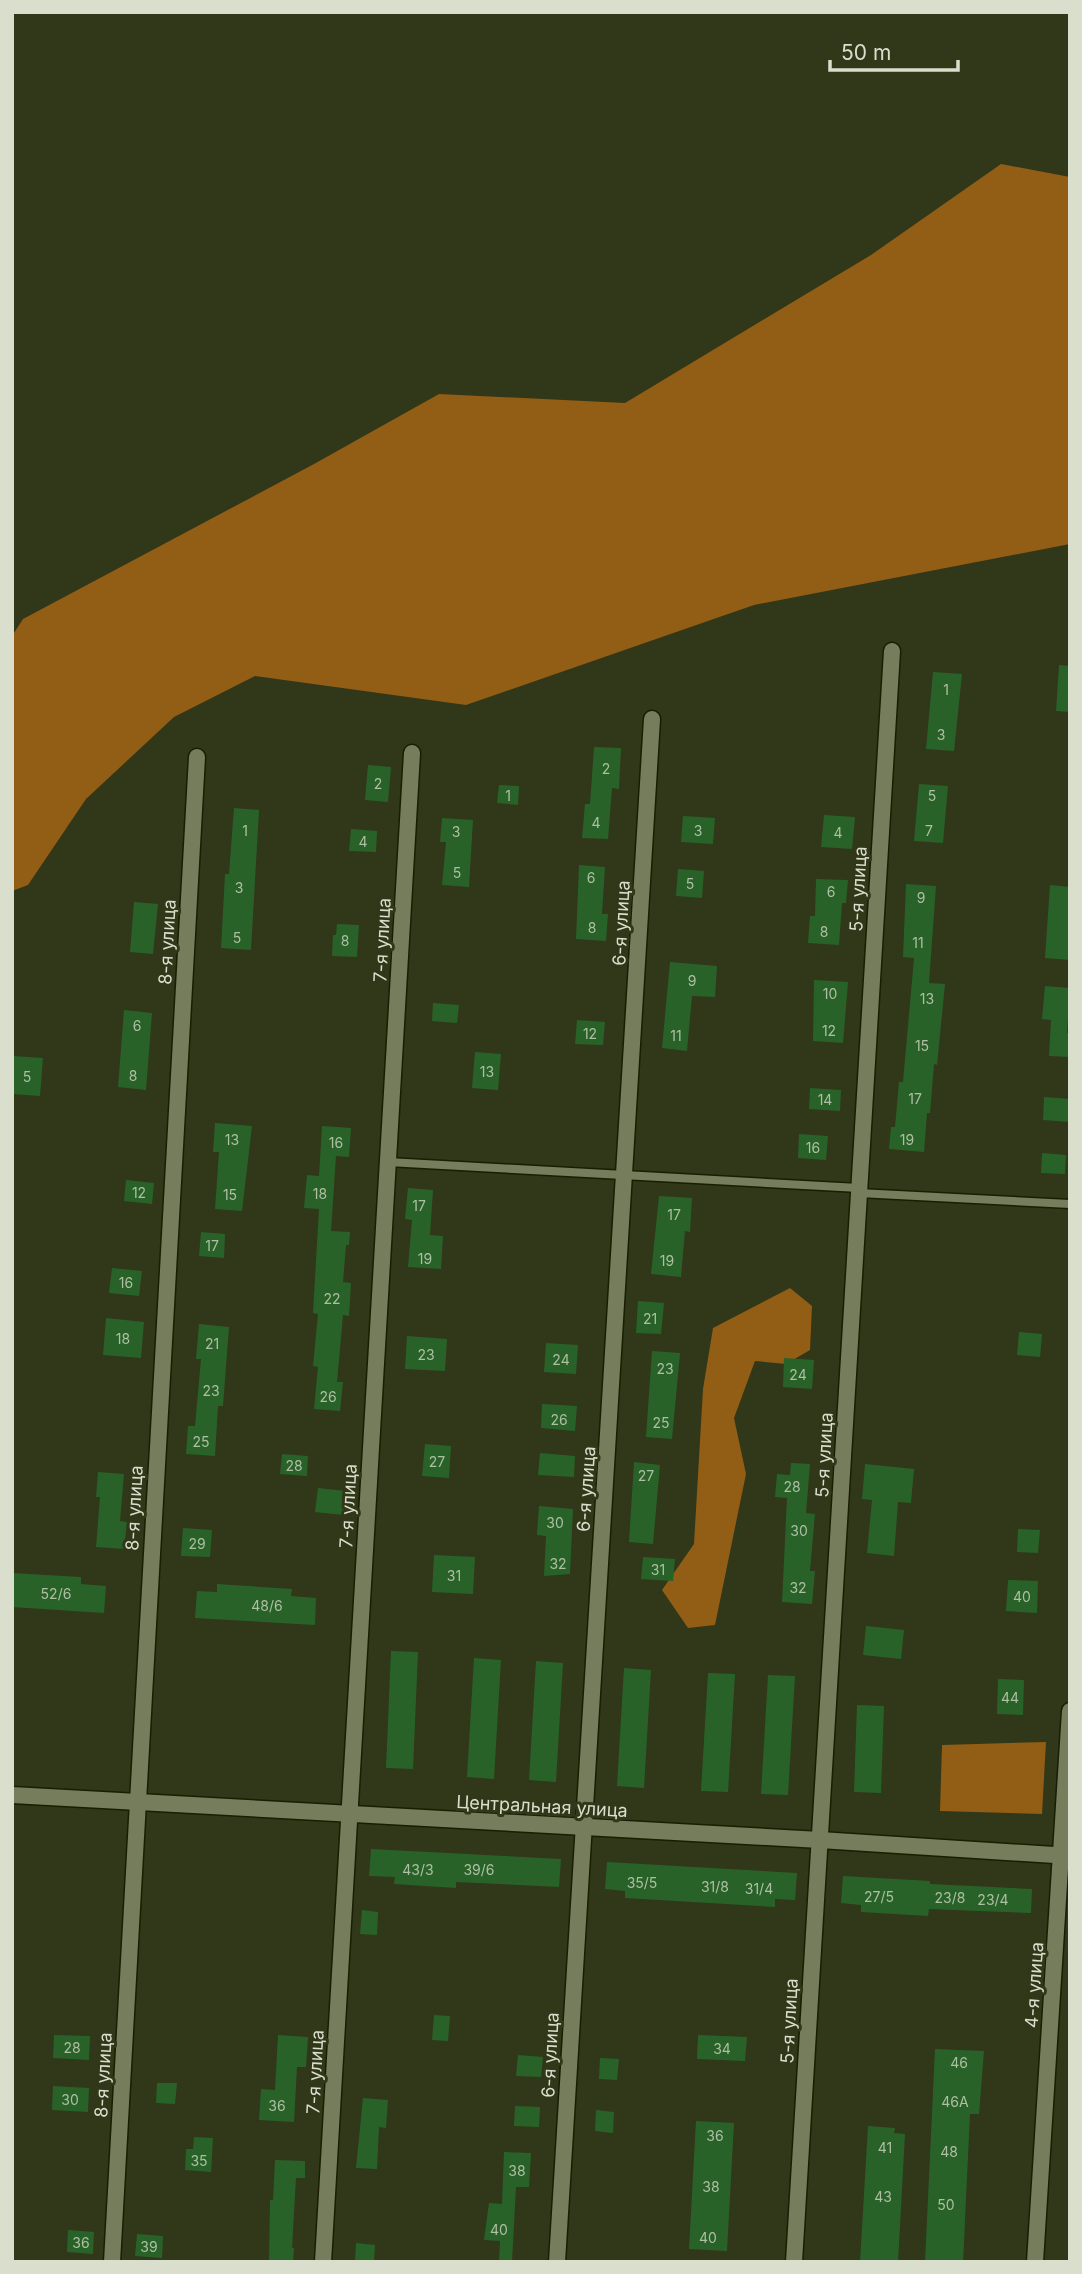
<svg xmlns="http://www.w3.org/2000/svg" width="1082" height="2274" font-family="Inter,sans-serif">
	<rect width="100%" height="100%" fill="#313719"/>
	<g fill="#925d14">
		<path d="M1001 164 1070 177V544L754 605 466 705 255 676 174 717 86 799 28 885 12 891V636L23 619 314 464 439 394 625 403 871 255Z"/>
		<path d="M790 1288 812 1306 810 1350 786 1364 755 1361 734 1418 746 1474 715 1625 688 1628 662 1590 694 1544 703 1389 713 1328Z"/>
		<path d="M1046 1742 1042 1814 940 1811 942 1745Z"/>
	</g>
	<g fill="#296229">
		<path d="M1059 665 1070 666V712L1056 711Z"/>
		<path d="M933 672 962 674 954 751 926 749Z"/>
		<path d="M594 747 621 748 619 789 612 788 608 839 582 838 585 804H590Z"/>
		<path d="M368 765 391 767 388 802 365 800Z"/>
		<path d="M919 784 948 786 943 843 914 841Z"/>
		<path d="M499 785 519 786 518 805 497 803Z"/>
		<path d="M234 808 259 810 251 950 221 948 225 874H229Z"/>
		<path d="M824 815 855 817 852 849 821 847Z"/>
		<path d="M683 816 715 818 713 844 681 842Z"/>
		<path d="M442 818 473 820 469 887 442 885 446 842H440Z"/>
		<path d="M351 829 377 831 376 852 349 851Z"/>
		<path d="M579 865 605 867 602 914H608L606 941 576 939Z"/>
		<path d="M678 869 704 871 702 898 676 896Z"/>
		<path d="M816 879 848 880 846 903H842L839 945 808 943 810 916H815Z"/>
		<path d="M906 884 936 886 929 983 945 984 937 1065 934 1064 930 1113H927L924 1152 889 1149 891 1127H895L899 1082H903L914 958 903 957Z"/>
		<path d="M1050 885 1070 887V960L1045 958Z"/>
		<path d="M134 902 158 904 153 954 130 952Z"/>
		<path d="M337 924 359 925 357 957 332 956 333 935H336Z"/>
		<path d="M670 962 717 966 715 997 692 996 687 1051 662 1048Z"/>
		<path d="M814 980 848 982 843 1043 813 1041Z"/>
		<path d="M1045 986 1070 988 1067 1033H1070V1057L1049 1056 1051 1020 1042 1019Z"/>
		<path d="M433 1003 459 1005 457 1023 432 1021Z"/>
		<path d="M124 1010 152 1013 146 1090 118 1087Z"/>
		<path d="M577 1020 605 1022 603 1045 575 1044Z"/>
		<path d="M475 1052 501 1054 498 1090 472 1088Z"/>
		<path d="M12 1056 43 1058 40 1096 12 1094Z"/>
		<path d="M810 1088 841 1090 840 1111 809 1109Z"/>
		<path d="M1044 1097 1070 1099V1122L1043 1120Z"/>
		<path d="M215 1123 252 1126 242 1211 215 1209 219 1152H213Z"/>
		<path d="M322 1126 351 1128 349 1157 336 1156 331 1231 350 1232 349 1245H346L343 1282 351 1283 349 1316 343 1315 337 1382H343L340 1411 314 1409 318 1367 313 1366 318 1314 313 1313 319 1209 304 1208 307 1175 319 1176Z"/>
		<path d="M799 1134 828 1136 826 1160 798 1158Z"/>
		<path d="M1042 1153 1066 1155 1065 1174 1041 1173Z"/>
		<path d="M126 1180 154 1183 152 1204 124 1201Z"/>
		<path d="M408 1188 433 1190 430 1235 443 1236 441 1269 408 1267 412 1220 405 1219Z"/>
		<path d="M659 1196 692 1198 690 1232 685 1231 681 1277 651 1274Z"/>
		<path d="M201 1232 225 1234 224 1258 199 1256Z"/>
		<path d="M112 1268 142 1271 139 1296 109 1293Z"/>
		<path d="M638 1301 664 1303 661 1334 636 1333Z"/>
		<path d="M106 1318 144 1322 141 1358 103 1355Z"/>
		<path d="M199 1324 229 1327 223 1406H218L215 1456 186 1454 188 1426H195L201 1359H196Z"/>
		<path d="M1019 1332 1042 1334 1040 1357 1017 1355Z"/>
		<path d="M407 1336 447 1339 445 1371 405 1369Z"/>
		<path d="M546 1343 578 1345 576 1374 544 1372Z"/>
		<path d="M652 1351 680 1353 672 1439 646 1437Z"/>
		<path d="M784 1358 814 1360 812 1389 783 1387Z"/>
		<path d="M542 1404 577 1406 575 1431 541 1428Z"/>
		<path d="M425 1444 451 1446 449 1478 422 1476Z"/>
		<path d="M540 1453 575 1456 574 1477 538 1475Z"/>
		<path d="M282 1454 308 1456 307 1476 280 1474Z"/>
		<path d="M634 1462 660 1465 653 1544 629 1542Z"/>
		<path d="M791 1463 810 1464 806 1513 815 1514 810 1571H815L812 1604 782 1602 787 1498 775 1497 777 1474 790 1475Z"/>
		<path d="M865 1464 914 1469 911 1503 898 1502 894 1556 867 1553 872 1500 862 1499Z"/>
		<path d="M98 1472 124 1474 120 1521 127 1522 124 1549 96 1547 100 1497H96Z"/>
		<path d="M318 1488 346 1491 343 1515 315 1512Z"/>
		<path d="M539 1506 573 1509 570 1574 544 1576 546 1536 537 1535Z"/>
		<path d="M183 1528 212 1530 210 1557 181 1556Z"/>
		<path d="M1018 1529 1040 1530 1038 1553 1017 1552Z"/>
		<path d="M434 1555 475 1557 473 1594 432 1592Z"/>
		<path d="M643 1557 675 1559 673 1581 641 1579Z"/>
		<path d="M12 1573 81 1577V1584L106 1586 104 1613 12 1607Z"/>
		<path d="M1008 1580 1038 1581 1037 1613 1006 1611Z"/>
		<path d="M217 1584 292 1589 291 1596 316 1598 315 1625 195 1618 197 1591 217 1592Z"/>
		<path d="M866 1626 904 1630 901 1659 863 1655Z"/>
		<path d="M391 1651 418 1652 413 1769 386 1768Z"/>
		<path d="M474 1658 501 1660 494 1779 467 1777Z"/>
		<path d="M536 1661 563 1663 556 1782 529 1780Z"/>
		<path d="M624 1668 651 1670 644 1788 617 1786Z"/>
		<path d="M708 1673 735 1674 728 1792 701 1791Z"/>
		<path d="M768 1675 795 1676 788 1795 761 1794Z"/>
		<path d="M998 1679 1024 1680 1023 1715 997 1714Z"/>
		<path d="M857 1705 884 1706 881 1793 854 1792Z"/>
		<path d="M371 1849 561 1859 559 1887 456 1882V1888L394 1884 395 1877 369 1876Z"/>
		<path d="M607 1862 797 1873 795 1900 775 1899V1907L625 1898V1891L605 1889Z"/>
		<path d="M843 1876 930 1881V1884L1032 1889 1031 1913 929 1909 928 1916 861 1912V1905L841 1903Z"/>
		<path d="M362 1910 378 1912 377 1935 360 1934Z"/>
		<path d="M434 2015 450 2016 448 2041 432 2040Z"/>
		<path d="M54 2035 90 2036 89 2060 53 2058Z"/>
		<path d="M278 2035 308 2037 306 2067H297L294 2122 259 2120 261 2089 275 2090Z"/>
		<path d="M698 2035 747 2037 745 2061 697 2059Z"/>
		<path d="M935 2049 984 2051 979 2114H970L963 2262H925Z"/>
		<path d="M518 2055 543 2057 541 2077 516 2076Z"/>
		<path d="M600 2058 619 2059 617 2080 599 2079Z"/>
		<path d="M157 2083H177L175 2104 156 2103Z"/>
		<path d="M53 2086 89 2088 88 2112 52 2110Z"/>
		<path d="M363 2098 388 2100 386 2128 379 2127 377 2169 356 2168Z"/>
		<path d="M515 2106 540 2107 539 2127 514 2126Z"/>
		<path d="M596 2110 614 2112 613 2133 595 2131Z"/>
		<path d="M696 2121 734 2123 727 2251 689 2249Z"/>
		<path d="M868 2126 895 2128 894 2133 905 2134 898 2262H860Z"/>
		<path d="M194 2137 213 2138 211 2172 185 2170 186 2149H193Z"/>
		<path d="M504 2152 531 2153 529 2187H516L512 2262H499L500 2241 484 2240 489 2203 502 2204Z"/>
		<path d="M275 2160 305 2161V2178H296L292 2248H294L293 2262H269L270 2200H273Z"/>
		<path d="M68 2230 94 2232 93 2254 67 2252Z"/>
		<path d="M137 2234 163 2236 162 2258 135 2256Z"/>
		<path d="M356 2243 375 2245 374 2262H355Z"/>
	</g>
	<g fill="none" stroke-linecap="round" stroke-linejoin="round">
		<defs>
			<g id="service">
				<path d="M388 1162 859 1188"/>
				<path d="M859 1193 1070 1204"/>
			</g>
			<g id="minor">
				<path d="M12 1795 820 1840 1070 1856"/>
				<path d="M112 2262 197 757"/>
				<path d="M323 2262 412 753"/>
				<path d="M557 2262 652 719"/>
				<path d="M794 2262 892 651"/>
				<path d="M1035 2262 1070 1711"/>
			</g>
		</defs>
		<use href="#service" stroke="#191e02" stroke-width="11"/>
		<use href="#minor" stroke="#191e02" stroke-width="19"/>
		<use href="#service" stroke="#757d5c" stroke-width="8"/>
		<use href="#minor" stroke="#757d5c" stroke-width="16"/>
	</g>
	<g text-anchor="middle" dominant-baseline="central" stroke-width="6" stroke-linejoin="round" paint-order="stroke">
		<g font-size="14" fill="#aebfa3">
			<text x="946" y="689">1</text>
			<text x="941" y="734">3</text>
			<text x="606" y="768">2</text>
			<text x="378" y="783">2</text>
			<text x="508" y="795">1</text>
			<text x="932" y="795">5</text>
			<text x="596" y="822">4</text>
			<text x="245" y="830">1</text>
			<text x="698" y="830">3</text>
			<text x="929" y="830">7</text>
			<text x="456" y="831">3</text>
			<text x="838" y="832">4</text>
			<text x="363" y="841">4</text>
			<text x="457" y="872">5</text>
			<text x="591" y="877">6</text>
			<text x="690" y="883">5</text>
			<text x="239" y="887">3</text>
			<text x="831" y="891">6</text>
			<text x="921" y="897">9</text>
			<text x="592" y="927">8</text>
			<text x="824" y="931">8</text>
			<text x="237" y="937">5</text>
			<text x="345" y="940">8</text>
			<text x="918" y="942">11</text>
			<text x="692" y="980">9</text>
			<text x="830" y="993">10</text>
			<text x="927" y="998">13</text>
			<text x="137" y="1025">6</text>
			<text x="829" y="1030">12</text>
			<text x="590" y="1033">12</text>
			<text x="676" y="1035">11</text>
			<text x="922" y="1045">15</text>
			<text x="487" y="1071">13</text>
			<text x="133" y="1075">8</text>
			<text x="27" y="1076">5</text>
			<text x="915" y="1098">17</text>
			<text x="825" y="1099">14</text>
			<text x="232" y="1139">13</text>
			<text x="907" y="1139">19</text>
			<text x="336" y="1142">16</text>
			<text x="813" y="1147">16</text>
			<text x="139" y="1192">12</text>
			<text x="320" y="1193">18</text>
			<text x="230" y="1194">15</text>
			<text x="419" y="1205">17</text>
			<text x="674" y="1214">17</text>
			<text x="212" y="1245">17</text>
			<text x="425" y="1258">19</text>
			<text x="667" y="1260">19</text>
			<text x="126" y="1282">16</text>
			<text x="332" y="1298">22</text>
			<text x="650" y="1318">21</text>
			<text x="123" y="1338">18</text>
			<text x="212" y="1343">21</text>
			<text x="426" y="1354">23</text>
			<text x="561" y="1359">24</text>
			<text x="665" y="1368">23</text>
			<text x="798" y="1374">24</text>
			<text x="211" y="1390">23</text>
			<text x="328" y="1396">26</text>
			<text x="559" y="1419">26</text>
			<text x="661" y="1422">25</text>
			<text x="201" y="1441">25</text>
			<text x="437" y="1461">27</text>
			<text x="294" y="1465">28</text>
			<text x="646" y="1475">27</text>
			<text x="792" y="1486">28</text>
			<text x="555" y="1522">30</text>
			<text x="799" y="1530">30</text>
			<text x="197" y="1543">29</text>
			<text x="558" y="1563">32</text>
			<text x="658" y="1569">31</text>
			<text x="454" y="1575">31</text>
			<text x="798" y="1587">32</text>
			<text x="56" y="1593">52/6</text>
			<text x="1022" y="1596">40</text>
			<text x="267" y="1605">48/6</text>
			<text x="1010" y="1697">44</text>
			<text x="418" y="1869">43/3</text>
			<text x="479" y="1869">39/6</text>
			<text x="642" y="1882">35/5</text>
			<text x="715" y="1886">31/8</text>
			<text x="759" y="1888">31/4</text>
			<text x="879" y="1896">27/5</text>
			<text x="950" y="1897">23/8</text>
			<text x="993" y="1899">23/4</text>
			<text x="72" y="2047">28</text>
			<text x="722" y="2048">34</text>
			<text x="959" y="2062">46</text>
			<text x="70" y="2099">30</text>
			<text x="955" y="2101">46А</text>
			<text x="277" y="2105">36</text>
			<text x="715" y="2135">36</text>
			<text x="885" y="2147">41</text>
			<text x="949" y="2151">48</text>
			<text x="199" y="2160">35</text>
			<text x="517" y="2170">38</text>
			<text x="711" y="2186">38</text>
			<text x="883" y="2196">43</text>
			<text x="946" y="2204">50</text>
			<text x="499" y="2229">40</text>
			<text x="708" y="2237">40</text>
			<text x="81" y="2242">36</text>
			<text x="149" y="2246">39</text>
		</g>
		<g font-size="18" fill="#dadecc" stroke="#313719">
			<text transform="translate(858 889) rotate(-87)">5-я улица</text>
			<text transform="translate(621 923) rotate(-87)">6-я улица</text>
			<text transform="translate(382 940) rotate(-87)">7-я улица</text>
			<text transform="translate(167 942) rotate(-87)">8-я улица</text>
			<text transform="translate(824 1455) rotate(-87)">5-я улица</text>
			<text transform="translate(586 1489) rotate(-86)">6-я улица</text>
			<text transform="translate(348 1506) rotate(-87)">7-я улица</text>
			<text transform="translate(134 1508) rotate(-87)">8-я улица</text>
			<text transform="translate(542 1806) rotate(3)">Центральная улица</text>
			<text transform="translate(1034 1985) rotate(-86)">4-я улица</text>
			<text transform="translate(789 2021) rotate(-87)">5-я улица</text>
			<text transform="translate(550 2055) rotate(-87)">6-я улица</text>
			<text transform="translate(315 2072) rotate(-87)">7-я улица</text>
			<text transform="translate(103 2075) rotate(-87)">8-я улица</text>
		</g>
	</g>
	<rect width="1082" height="2274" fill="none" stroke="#dadecc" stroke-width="28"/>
	<path d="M830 60v10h128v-10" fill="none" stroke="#dadecc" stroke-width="3.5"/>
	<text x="841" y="60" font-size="21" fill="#dadecc" stroke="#313719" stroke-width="5" paint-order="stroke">50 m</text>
</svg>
